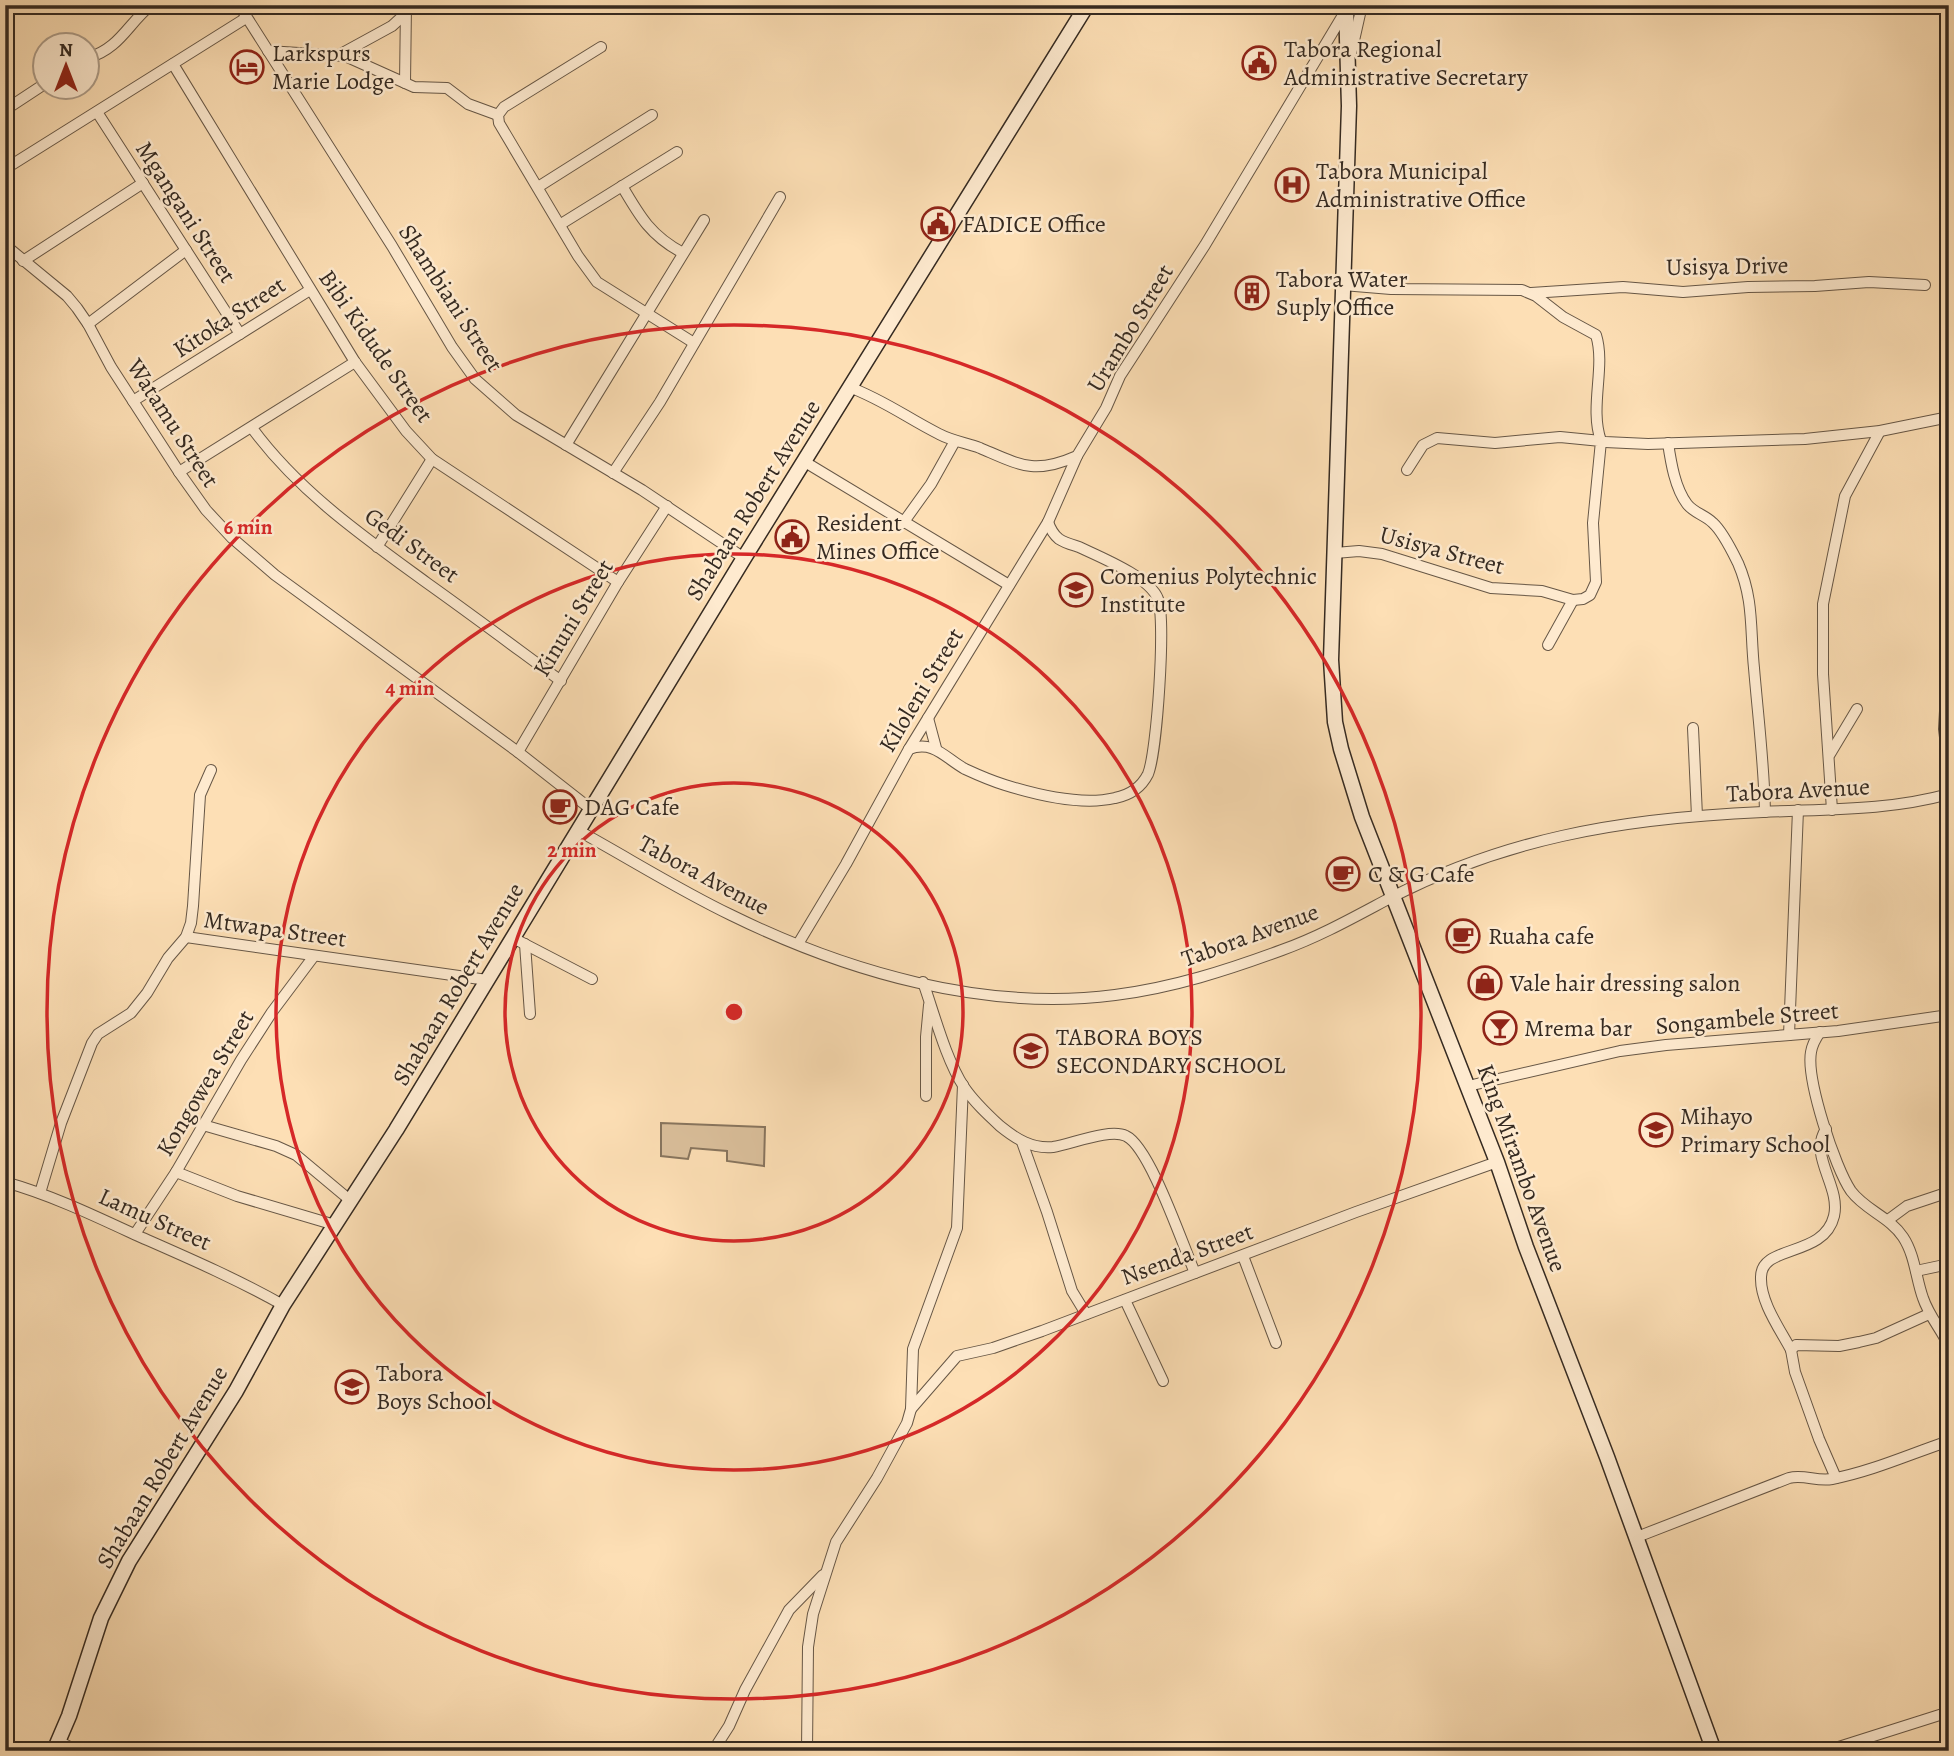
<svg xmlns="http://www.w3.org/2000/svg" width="1954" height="1756" font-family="Alegreya,serif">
	<rect width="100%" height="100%" fill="#fddfb5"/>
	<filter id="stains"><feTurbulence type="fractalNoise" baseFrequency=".00286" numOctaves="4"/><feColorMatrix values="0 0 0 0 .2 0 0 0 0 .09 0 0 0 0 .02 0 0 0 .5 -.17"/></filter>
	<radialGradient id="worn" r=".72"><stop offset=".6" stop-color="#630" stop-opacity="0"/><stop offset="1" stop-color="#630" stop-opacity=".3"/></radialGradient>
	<path fill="#dbc09c" stroke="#88755e" stroke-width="2" d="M661 1123 765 1127 764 1166 727 1161V1151L691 1148 688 1159 661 1156Z"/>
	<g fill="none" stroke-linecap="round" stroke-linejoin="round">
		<defs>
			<g id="street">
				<path d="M239 5 392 246 452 347 475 379 516 415 642 490 744 558"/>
				<path d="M601 47 504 107 498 115 499 123 578 256 597 282 694 343"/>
				<path d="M268 51 345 56 414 87 447 88 468 104 498 115"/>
				<path d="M1351 54 1362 5"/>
				<path d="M339 55 392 26 404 15"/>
				<path d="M88 58C120 48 127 25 151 5"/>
				<path d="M173 64 355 362 406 431 432 459 618 582"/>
				<path d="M405 83 406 5"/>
				<path d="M5 110 46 83"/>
				<path d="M97 112 240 334"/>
				<path d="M5 169 246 18"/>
				<path d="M622 186C640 217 651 236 683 253"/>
				<path d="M538 187 652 115"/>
				<path d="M561 224 677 152"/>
				<path d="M5 245 67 296 77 308 88 324 111 367 179 472 206 510 232 538 275 575 518 752 592 810"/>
				<path d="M23 261 143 183"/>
				<path d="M1343 285 1391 289 1522 290 1536 296 1563 317 1596 335C1606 367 1589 407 1601 441L1605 442 1648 444 1805 439 1880 431 1949 417"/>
				<path d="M1531 293 1623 287 1683 292 1748 287 1815 286 1869 282 1925 285"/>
				<path d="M88 324 186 250"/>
				<path d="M849 387C884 400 907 418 939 434 952 441 967 443 980 448 1020 465 1034 475 1077 456L1106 408 1120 376 1205 245 1346 10"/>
				<path d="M133 401 310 290"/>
				<path d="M252 428C299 492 364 537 427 583 472 615 516 648 561 681"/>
				<path d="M1668 443C1671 463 1675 488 1687 504 1694 513 1705 515 1713 523 1723 532 1732 551 1738 563 1754 600 1750 629 1754 668 1758 716 1764 763 1765 812"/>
				<path d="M566 445 704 220"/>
				<path d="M805 462 1009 585"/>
				<path d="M179 472 355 362"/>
				<path d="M613 473 660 402 780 197"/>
				<path d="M903 523 931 484 955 441"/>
				<path d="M377 547 432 459"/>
				<path d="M1335 553 1359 551 1382 554 1491 588 1542 591 1573 600 1583 599 1590 595 1596 582 1593 523 1601 441 1560 437 1495 443 1437 438 1423 445 1407 470"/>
				<path d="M1548 645 1573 600"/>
				<path d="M1946 693 1944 729 1949 770"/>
				<path d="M928 718 936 748"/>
				<path d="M1693 728 1697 816"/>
				<path d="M909 749C934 740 945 758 965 769 978 775 992 781 1005 785 1037 795 1081 806 1115 798 1130 795 1141 788 1148 774 1157 752 1166 620 1158 599 1150 577 1100 557 1079 547 1073 545 1065 543 1059 539 1054 535 1050 528 1048 522"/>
				<path d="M518 752 618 582 667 506"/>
				<path d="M1830 754 1857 709"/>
				<path d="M1832 810 1823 674V604L1845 496 1880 431"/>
				<path d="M579 831C630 859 679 890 731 915 847 972 985 1012 1115 995 1172 988 1228 970 1282 950 1321 936 1356 916 1392 897 1445 870 1504 849 1562 836 1628 821 1695 815 1763 812 1826 809 1887 811 1949 794"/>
				<path d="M186 937 487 980"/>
				<path d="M513 938 592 979"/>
				<path d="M525 944 530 1014"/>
				<path d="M798 944 846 864 909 749 1048 522 1077 456"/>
				<path d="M923 982C934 1013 946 1060 964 1087 974 1102 987 1114 1000 1126 1016 1139 1032 1149 1053 1147 1072 1144 1110 1128 1126 1136 1150 1147 1183 1246 1195 1273"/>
				<path d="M1820 1032C1816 1038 1812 1045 1811 1052 1806 1079 1835 1168 1851 1191 1865 1210 1890 1217 1903 1237 1915 1255 1916 1279 1923 1298 1929 1316 1941 1329 1949 1346"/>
				<path d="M1789 1035 1798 810"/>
				<path d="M1468 1086 1620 1051 1666 1045 1838 1031 1949 1015"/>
				<path d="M926 1096V1037L929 1005"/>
				<path d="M203 1125 276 1146 296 1155 351 1201"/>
				<path d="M1022 1142 1047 1212 1072 1291 1086 1314"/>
				<path d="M176 1172 237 1196 335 1225"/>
				<path d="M5 1182C51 1195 93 1215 136 1235 186 1257 235 1278 283 1305"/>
				<path d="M40 1193 61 1123 92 1043 98 1034 131 1013 147 993 168 958 186 937 191 923 193 906 200 795 211 770"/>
				<path d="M1888 1220 1907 1206 1949 1192"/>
				<path d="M135 1234 176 1172 241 1060 272 1012 314 956"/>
				<path d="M1243 1256 1276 1343"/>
				<path d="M1916 1271 1949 1264"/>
				<path d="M1125 1300 1163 1381"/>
				<path d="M1791 1350C1780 1329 1760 1302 1761 1277 1761 1244 1824 1258 1834 1216 1841 1186 1808 1156 1826 1129"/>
				<path d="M911 1409 957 1356 993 1348 1042 1331 1356 1212 1497 1162"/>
				<path d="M1836 1478 1819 1439 1795 1372 1791 1350 1796 1345 1839 1346 1859 1342 1876 1338 1929 1314"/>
				<path d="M1637 1537 1789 1478C1804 1474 1817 1482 1832 1479 1873 1471 1910 1454 1949 1441"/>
				<path d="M60 1742 78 1751"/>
				<path d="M713 1751 729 1726 745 1690 789 1610 823 1575"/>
				<path d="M807 1751 808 1647 813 1614 836 1542 877 1478 907 1423 911 1409 913 1349 957 1228 963 1085"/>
				<path d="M1826 1751 1949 1712"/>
			</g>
			<g id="secondary">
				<path d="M1346 5 1349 106 1331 660 1335 722 1341 749 1362 817 1497 1162 1526 1247 1607 1457 1714 1751"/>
				<path d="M54 1751 69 1716 101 1618 129 1561 236 1391 283 1305 396 1130 744 558 1087 5"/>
			</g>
		</defs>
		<use href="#street" stroke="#675746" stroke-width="12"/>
		<use href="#secondary" stroke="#352a21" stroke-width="17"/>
		<use href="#street" stroke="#feeacf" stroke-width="10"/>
		<use href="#secondary" stroke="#feeacf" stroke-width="14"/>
	</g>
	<g fill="none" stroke="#d62828" stroke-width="3.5">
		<circle cx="734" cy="1012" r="229"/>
		<circle cx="734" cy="1012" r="458"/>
		<circle cx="734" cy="1012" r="687"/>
	</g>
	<defs>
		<symbol id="civic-ring" viewBox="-11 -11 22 22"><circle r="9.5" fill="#feeacf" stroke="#8f2418" stroke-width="1.5"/><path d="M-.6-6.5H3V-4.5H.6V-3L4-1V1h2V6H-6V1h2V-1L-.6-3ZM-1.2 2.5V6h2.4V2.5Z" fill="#8f2418"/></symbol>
		<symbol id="hotel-ring" viewBox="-11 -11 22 22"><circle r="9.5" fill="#feeacf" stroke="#8f2418" stroke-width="1.5"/><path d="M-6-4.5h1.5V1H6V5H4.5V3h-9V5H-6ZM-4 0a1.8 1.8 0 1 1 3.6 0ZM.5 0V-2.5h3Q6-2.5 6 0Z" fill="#8f2418"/></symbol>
		<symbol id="hospital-ring" viewBox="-11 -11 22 22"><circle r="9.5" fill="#feeacf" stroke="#8f2418" stroke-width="1.5"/><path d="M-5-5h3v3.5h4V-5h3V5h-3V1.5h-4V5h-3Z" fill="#8f2418"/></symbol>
		<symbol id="building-ring" viewBox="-11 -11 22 22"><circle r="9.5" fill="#feeacf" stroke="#8f2418" stroke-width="1.5"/><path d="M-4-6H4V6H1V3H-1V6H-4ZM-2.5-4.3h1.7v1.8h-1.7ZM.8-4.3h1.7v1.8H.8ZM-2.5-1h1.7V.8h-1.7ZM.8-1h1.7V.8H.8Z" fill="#8f2418"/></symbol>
		<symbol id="school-ring" viewBox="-11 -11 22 22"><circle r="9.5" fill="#feeacf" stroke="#8f2418" stroke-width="1.5"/><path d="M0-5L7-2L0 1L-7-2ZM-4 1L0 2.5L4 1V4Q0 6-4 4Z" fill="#8f2418"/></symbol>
		<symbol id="cafe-ring" viewBox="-11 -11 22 22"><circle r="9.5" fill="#feeacf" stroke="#8f2418" stroke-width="1.5"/><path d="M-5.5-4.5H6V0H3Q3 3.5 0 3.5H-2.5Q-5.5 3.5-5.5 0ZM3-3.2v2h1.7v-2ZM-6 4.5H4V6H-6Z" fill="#8f2418"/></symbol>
		<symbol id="shop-ring" viewBox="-11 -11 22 22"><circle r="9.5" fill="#feeacf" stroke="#8f2418" stroke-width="1.5"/><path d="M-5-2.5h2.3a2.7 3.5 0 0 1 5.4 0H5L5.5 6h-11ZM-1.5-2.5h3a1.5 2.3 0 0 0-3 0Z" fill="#8f2418"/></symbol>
		<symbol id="bar-ring" viewBox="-11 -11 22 22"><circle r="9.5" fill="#feeacf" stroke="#8f2418" stroke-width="1.5"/><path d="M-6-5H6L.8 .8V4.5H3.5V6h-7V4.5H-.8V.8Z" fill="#8f2418"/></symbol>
	</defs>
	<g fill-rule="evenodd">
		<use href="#civic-ring" x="1240" y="44" width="38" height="38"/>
		<use href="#hotel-ring" x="228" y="48" width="38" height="38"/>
		<use href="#hospital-ring" x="1273" y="166" width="38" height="38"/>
		<use href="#civic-ring" x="919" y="205" width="38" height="38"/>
		<use href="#building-ring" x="1233" y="274" width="38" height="38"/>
		<use href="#civic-ring" x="773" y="518" width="38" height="38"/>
		<use href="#school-ring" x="1057" y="571" width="38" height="38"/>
		<use href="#cafe-ring" x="541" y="788" width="38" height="38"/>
		<use href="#cafe-ring" x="1324" y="855" width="38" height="38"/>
		<use href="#cafe-ring" x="1444" y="917" width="38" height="38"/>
		<use href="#shop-ring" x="1466" y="964" width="38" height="38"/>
		<use href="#bar-ring" x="1481" y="1009" width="38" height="38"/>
		<use href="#school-ring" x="1012" y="1032" width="38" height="38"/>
		<use href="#school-ring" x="1637" y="1111" width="38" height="38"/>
		<use href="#school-ring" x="333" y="1368" width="38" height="38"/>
	</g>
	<g text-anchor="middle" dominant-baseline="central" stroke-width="5" stroke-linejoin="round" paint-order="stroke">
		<g font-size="24" fill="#352a21" stroke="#feeacf" text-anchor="start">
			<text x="1284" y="49">Tabora Regional<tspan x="1284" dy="28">Administrative Secretary</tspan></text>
			<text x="272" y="53">Larkspurs<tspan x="272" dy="28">Marie Lodge</tspan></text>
			<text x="1316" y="171">Tabora Municipal<tspan x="1316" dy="28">Administrative Office</tspan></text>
			<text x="962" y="224">FADICE Office</text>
			<text x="1276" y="279">Tabora Water<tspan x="1276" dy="28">Suply Office</tspan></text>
			<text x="816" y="523">Resident<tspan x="816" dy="28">Mines Office</tspan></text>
			<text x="1100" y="576">Comenius Polytechnic<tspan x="1100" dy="28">Institute</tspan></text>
			<text x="584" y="807">DAG Cafe</text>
			<text x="1368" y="874">C &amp; G Cafe</text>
			<text x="1488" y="936">Ruaha cafe</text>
			<text x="1510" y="983">Vale hair dressing salon</text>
			<text x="1524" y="1028">Mrema bar</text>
			<text x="1056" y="1037">TABORA BOYS<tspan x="1056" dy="28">SECONDARY SCHOOL</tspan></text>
			<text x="1680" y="1116">Mihayo<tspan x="1680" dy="28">Primary School</tspan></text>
			<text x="376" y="1373">Tabora<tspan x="376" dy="28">Boys School</tspan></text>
		</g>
		<g font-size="24" fill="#352a21" stroke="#feeacf">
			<text transform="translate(186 212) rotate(57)">Mgangani Street</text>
			<text transform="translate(1727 266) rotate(-1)">Usisya Drive</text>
			<text transform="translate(451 298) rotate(57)">Shambiani Street</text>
			<text transform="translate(229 317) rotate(-33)">Kitoka Street</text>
			<text transform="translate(1130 328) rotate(-59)">Urambo Street</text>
			<text transform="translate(376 346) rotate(55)">Bibi Kidude Street</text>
			<text transform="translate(173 423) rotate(57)">Watamu Street</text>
			<text transform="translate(753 500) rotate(-58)">Shabaan Robert Avenue</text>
			<text transform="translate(412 545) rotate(36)">Gedi Street</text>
			<text transform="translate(1442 550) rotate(15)">Usisya Street</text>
			<text transform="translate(573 618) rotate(-59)">Kinuni Street</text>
			<text transform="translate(921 690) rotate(-59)">Kiloleni Street</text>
			<text transform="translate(1798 790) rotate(-3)">Tabora Avenue</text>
			<text transform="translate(704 875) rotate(28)">Tabora Avenue</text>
			<text transform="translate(275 929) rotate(8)">Mtwapa Street</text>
			<text transform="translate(1250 935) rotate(-20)">Tabora Avenue</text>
			<text transform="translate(458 984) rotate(-59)">Shabaan Robert Avenue</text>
			<text transform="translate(1747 1018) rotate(-5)">Songambele Street</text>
			<text transform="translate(205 1083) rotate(-59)">Kongowea Street</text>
			<text transform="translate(1522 1168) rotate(70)">King Mirambo Avenue</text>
			<text transform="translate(155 1219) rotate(24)">Lamu Street</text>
			<text transform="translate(1187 1254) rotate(-20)">Nsenda Street</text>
			<text transform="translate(162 1467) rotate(-59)">Shabaan Robert Avenue</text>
		</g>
	</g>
	<circle cx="734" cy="1012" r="10" fill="#d62828" stroke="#feeacf" stroke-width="3.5"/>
	<g font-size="21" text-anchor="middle" font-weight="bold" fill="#d62828" stroke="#feeacf" stroke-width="5" stroke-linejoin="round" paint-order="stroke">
		<text x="248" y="534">6 min</text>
		<text x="410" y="695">4 min</text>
		<text x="572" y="857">2 min</text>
	</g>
	<rect width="1954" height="1756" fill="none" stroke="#fddfb5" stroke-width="28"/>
	<rect x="7" y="7" width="1940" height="1742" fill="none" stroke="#352a21" stroke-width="3.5"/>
	<rect x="14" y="14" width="1926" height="1728" fill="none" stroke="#352a21" stroke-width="2"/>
	<g transform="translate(66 66)"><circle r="33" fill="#feeacf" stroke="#ae9d89" stroke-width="2"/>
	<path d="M0-5L12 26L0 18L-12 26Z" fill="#8f2418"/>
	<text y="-10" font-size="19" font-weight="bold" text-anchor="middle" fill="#352a21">N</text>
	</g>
	<rect width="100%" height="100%" filter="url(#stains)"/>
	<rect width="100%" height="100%" fill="url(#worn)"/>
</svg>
